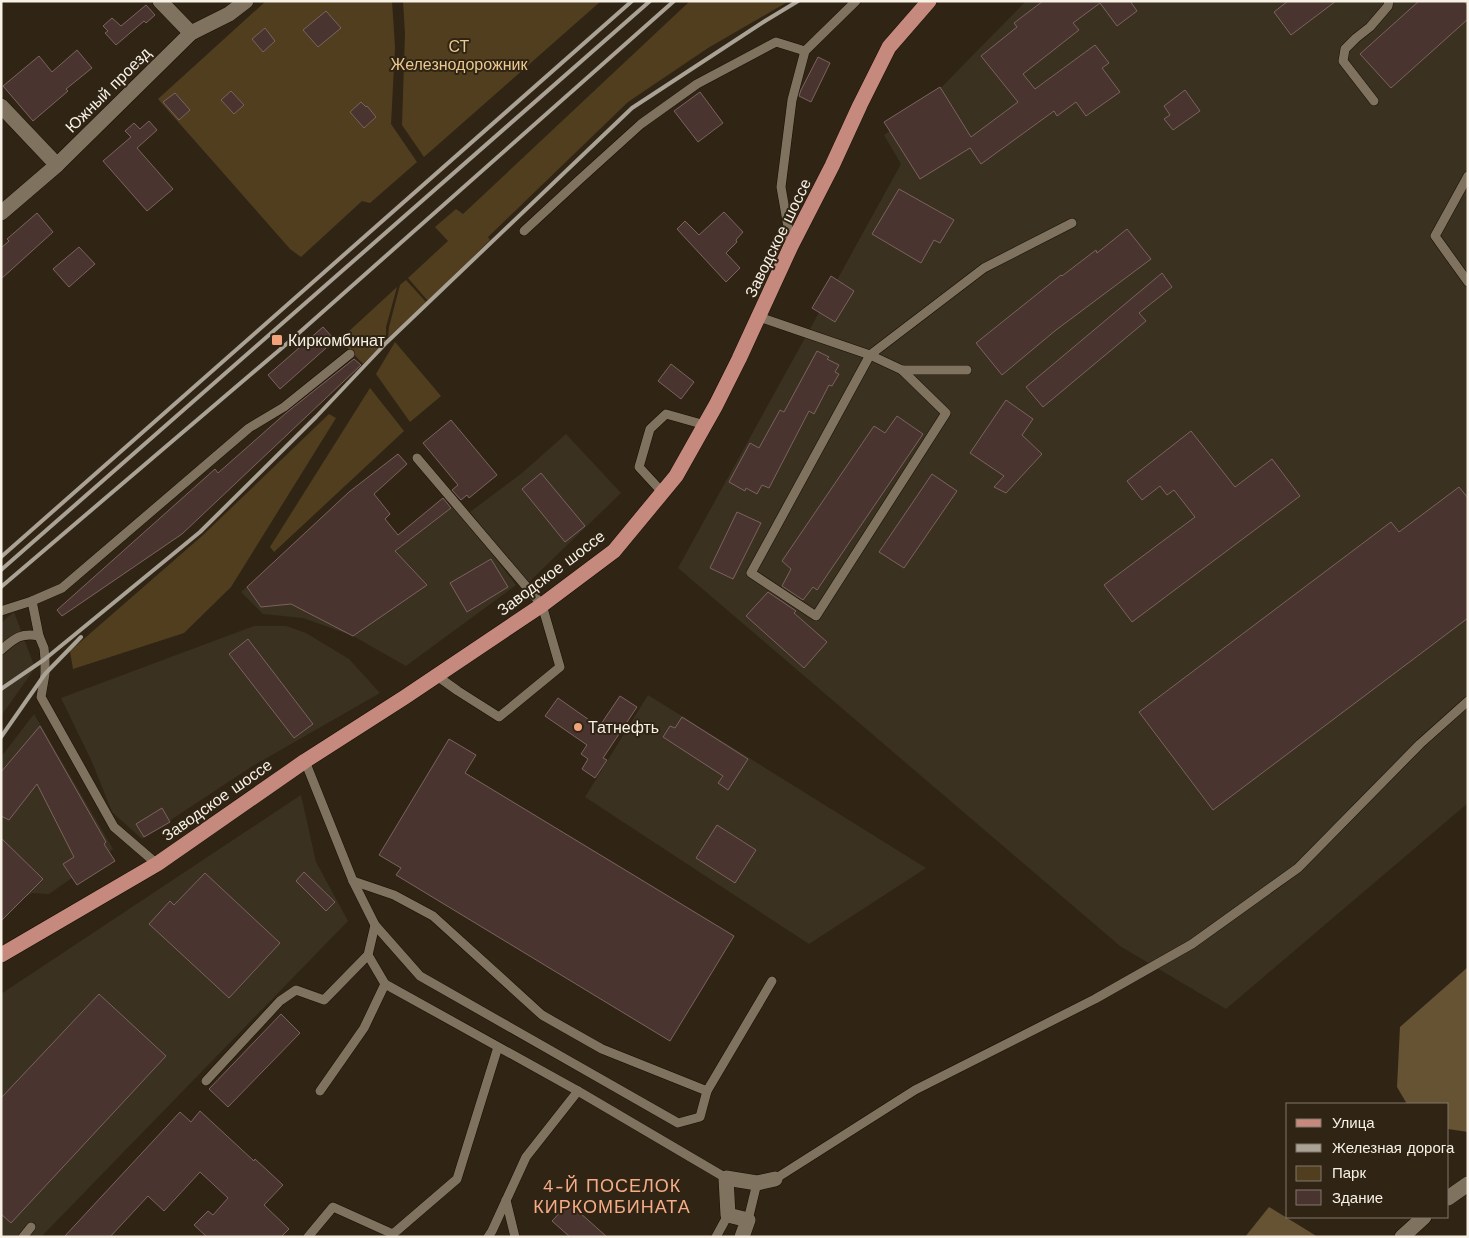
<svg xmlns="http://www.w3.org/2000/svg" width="1469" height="1238" font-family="'Work Sans',sans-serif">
	<rect width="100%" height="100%" fill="#302515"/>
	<g fill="#3a3121">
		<path d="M1026 1H1468V803L1226 1009 1120 946 678 568 901 164 884 135 919 110Z"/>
		<path d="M566 434 621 493 527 584 470 512 522 473Z"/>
		<path d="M349 492 395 551 455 505 516 585 406 666 353 636 303 618 263 614 241 592Z"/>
		<path d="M14 612 35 668 1 716V623Z"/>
		<path d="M254 626H286L306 633 349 659 380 693 251 767 142 839 112 812 92 762 61 698Z"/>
		<path d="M648 695 926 868 809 944 585 797Z"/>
		<path d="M34 714 113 849 49 894 32 893 1 913V757Z"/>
		<path d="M301 795 316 862 348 921 41 1237H1V994Z"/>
	</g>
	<g fill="#513e1f">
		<path d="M266 1H392L395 47 391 124 417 162 370 203 362 201 301 257 290 249 158 99Z"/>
		<path d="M403 1H601L424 157 402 125 405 34Z"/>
		<path d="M690 1H789L708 48 628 102 488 237 490 240 428 301 408 278 448 241 435 227 456 209 463 214Z"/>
		<path d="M406 280 426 302 388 338 389 327 400 285Z"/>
		<path d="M397 287 386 327V340L363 364 345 345 347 333Z"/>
		<path d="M395 342 441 396 410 422 376 374Z"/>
		<path d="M370 388 404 431 274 552 270 547Z"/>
		<path d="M329 414 336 418 231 587 184 633 73 669 70 651 202 536Z"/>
	</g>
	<g fill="#665333">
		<path d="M1468 967V1132L1448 1129V1104H1407L1397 1087 1400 1027Z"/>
		<path d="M1269 1207 1318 1237H1245Z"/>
	</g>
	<g fill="#4a3430" stroke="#7b635e">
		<path d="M1043 1H1130L1137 11 1117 26 1100 3 1073 23 1079 30 1023 74 1035 89 1095 45 1109 63 1102 68 1120 92 1086 116 1076 102 1057 116 1054 111 981 164 970 148 920 179 884 122 940 87 971 137 1018 102 981 56 1017 27 1014 23Z"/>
		<path d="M1288 1H1336L1291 35 1274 12Z"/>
		<path d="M1419 1H1464L1468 6V19L1391 88 1360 54Z"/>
		<path d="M146 5 155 15 146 23 144 21 116 45 105 33 108 31 103 26 112 18 121 26Z"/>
		<path d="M326 11 341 28 318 47 303 30Z"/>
		<path d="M265 28 275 41 263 52 252 39Z"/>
		<path d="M77 50 92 68 66 89 68 91 33 121 3 86 39 56 52 72Z"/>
		<path d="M818 57 830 63 811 102 799 96 801 90Z"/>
		<path d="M1185 90 1200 111 1173 130 1164 119 1170 115 1164 106Z"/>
		<path d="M231 91 244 105 234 114 221 100Z"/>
		<path d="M700 92 723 123 698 142 674 111Z"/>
		<path d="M175 93 190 110 179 120 163 102Z"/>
		<path d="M361 102 366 107 367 106 376 117 364 128 350 112Z"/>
		<path d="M149 121 157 130 137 148 173 189 147 211 103 161 131 137 125 131 134 123 140 129Z"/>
		<path d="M899 189 954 220 940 243 934 240 921 263 872 234Z"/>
		<path d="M724 212 743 232 736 240 737 242 726 253 740 268 726 282 677 229 685 221 699 235Z"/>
		<path d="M37 213 53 232 1 279V248L9 241 7 239Z"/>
		<path d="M1127 229 1151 259 1056 330 1002 375 976 343 1061 275 1062 276 1096 250 1097 253Z"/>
		<path d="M79 247 95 264 69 287 53 269Z"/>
		<path d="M1162 273 1172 287 1139 313 1146 321 1043 407 1026 387Z"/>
		<path d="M831 276 854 291 835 322 812 308Z"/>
		<path d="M323 327 335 340 280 389 268 375Z"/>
		<path d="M817 351 829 357 827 359 839 365 835 372 839 374 832 386 829 385 814 414 809 411 769 488 762 485 757 494 746 488 745 491 729 482 750 443 759 448 780 410 784 412Z"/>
		<path d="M354 359 361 365 182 534 62 616 57 610 215 469 218 473 286 413Z"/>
		<path d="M671 364 694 382 681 399 658 381Z"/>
		<path d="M1006 400 1033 419 1022 435 1042 454 1006 493 994 487 1004 476 970 453Z"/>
		<path d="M897 416 923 434 817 590 813 587 803 600 782 586 791 569 782 561 874 426 885 433Z"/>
		<path d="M451 420 497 475 469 498 467 495 461 500 452 490 458 485 423 443Z"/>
		<path d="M1191 431 1235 487 1272 459 1300 496 1132 622 1104 585 1195 517 1174 490 1167 495 1160 486 1142 500 1127 481Z"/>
		<path d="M398 454 407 464 374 494 390 514 385 519 398 535 443 498 451 508 395 551 427 585 353 636 291 604 261 607 247 587 349 492Z"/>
		<path d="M541 473 585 526 565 542 522 489Z"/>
		<path d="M932 474 957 491 904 568 879 552Z"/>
		<path d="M1459 487 1468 498V618L1213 810 1139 712 1391 522 1399 532Z"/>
		<path d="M737 512 761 523 733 579 710 568Z"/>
		<path d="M491 559 508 587 467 612 450 583Z"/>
		<path d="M768 592 796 611 794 613 827 642 804 668 746 616Z"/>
		<path d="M248 639 313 724 294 738 229 654Z"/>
		<path d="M620 696 637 707 603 758 607 760 595 778 582 769 588 759 581 754 587 745 545 716 558 698 599 727Z"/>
		<path d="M682 717 748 759 728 790 718 783 723 776 663 737 670 726 675 728Z"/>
		<path d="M40 726 106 842 104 844 115 861 77 885 63 864 74 857 37 784 9 820 1 816V772Z"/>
		<path d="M449 739 476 755 465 773 734 936 670 1041 396 875 401 868 379 855Z"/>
		<path d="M162 808 170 822 144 837 136 824Z"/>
		<path d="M717 825 756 850 735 883 696 858Z"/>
		<path d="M1 838 43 879 1 921Z"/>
		<path d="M304 872 335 902 326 911 296 881Z"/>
		<path d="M205 873 280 943 229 998 149 924 170 901 174 905Z"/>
		<path d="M99 994 166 1056 11 1223 1 1214V1098Z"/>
		<path d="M281 1014 300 1033 228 1107 209 1089Z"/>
		<path d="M200 1111 254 1161 255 1159 283 1185 264 1205 289 1229 281 1237H207L194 1225 208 1211 213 1215 228 1198 200 1172 164 1211 148 1196 110 1237H64L180 1112 191 1122Z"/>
		<path d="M569 1203 607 1237H570L552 1221Z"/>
	</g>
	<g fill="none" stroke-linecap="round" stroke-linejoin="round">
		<defs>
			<g id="lane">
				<path d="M1374 101 1343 61 1345 49 1356 38 1370 27 1388 6 1389 1"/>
				<path d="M1468 176 1435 236 1468 282"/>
				<path d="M524 231 578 181 641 124 697 84 776 42 805 51"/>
				<path d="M791 244 781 187 792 100 805 51 856 1"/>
				<path d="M759 317 870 355 902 370H967"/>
				<path d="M902 370 946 413 816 616 751 573 870 355 984 268 1072 223"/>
				<path d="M417 458 542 605 560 667 499 717 458 691 437 676"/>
				<path d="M662 492 639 467 650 429 666 414 705 425"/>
				<path d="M1 611 32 601"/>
				<path d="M1 650C14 639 21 632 39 636"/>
				<path d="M305 761 353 881 375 925 420 976 678 1123 700 1117 707 1091 772 981"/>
				<path d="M157 864 114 827 41 697 45 674V659L44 648 39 636 32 601 62 588 249 428 284 407 350 354"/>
				<path d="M353 881 394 895 433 916 542 1015 602 1049 707 1091"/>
				<path d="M385 984 578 1091"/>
				<path d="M206 1081 280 1001 296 990 324 1000 368 955 375 925"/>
				<path d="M320 1091 364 1028 385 984 368 955"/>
				<path d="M775 1179 915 1090 1095 999 1192 944 1298 868 1420 744 1468 701"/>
				<path d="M506 1200 515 1237"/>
				<path d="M748 1220 757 1183"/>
				<path d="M23 1237 31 1227"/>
				<path d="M308 1237 333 1207 393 1234 457 1179 498 1047"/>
				<path d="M488 1237 492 1231 526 1157 578 1091 726 1178"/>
				<path d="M716 1237 728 1215"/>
			</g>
			<g id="street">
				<path d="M160 1 191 33"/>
				<path d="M1 106 57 165"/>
				<path d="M1 213 57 165 191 33 229 14 246 1"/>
				<path d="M1448 1198 1468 1184"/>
				<path d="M742 1237 748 1220 728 1215 726 1178 757 1183 775 1179"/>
				<path d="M1402 1237 1424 1217"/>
			</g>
			<path id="primary" d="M1 955 157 864 305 761 405 697 542 605 614 551 676 476 716 405 739 359 791 246 832 166 860 105 889 47 929 1"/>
		</defs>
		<use href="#lane" stroke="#180e01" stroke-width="10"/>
		<use href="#street" stroke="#180e01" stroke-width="16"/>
		<use href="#primary" stroke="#180e01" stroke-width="16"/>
		<use href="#lane" stroke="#7f7360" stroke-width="9"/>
		<use href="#street" stroke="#7f7360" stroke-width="15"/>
		<use href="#primary" stroke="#c58a7d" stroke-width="15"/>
		<g stroke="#aba296" stroke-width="4">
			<path d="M1 557 632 1"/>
			<path d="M1 570 650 1"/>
			<path d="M1 587 283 347 674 1"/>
			<path d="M1 689 45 659 200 532 316 417 387 342 632 108 765 21 798 1"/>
			<path d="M1 737 45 674 81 637"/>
		</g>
	</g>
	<g fill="#f0a27a" stroke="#302515" stroke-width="2">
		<rect x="271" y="334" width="12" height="12" rx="2.5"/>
		<circle cx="578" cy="727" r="5"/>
	</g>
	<g text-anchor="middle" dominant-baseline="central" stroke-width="4" stroke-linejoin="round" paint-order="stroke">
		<g font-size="16" fill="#ebc78f" stroke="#302515">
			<text x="459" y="46">СТ<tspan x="459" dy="18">Железнодорожник</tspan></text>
		</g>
		<g font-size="16" fill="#f8f1e6" stroke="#302515">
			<text transform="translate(108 90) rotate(-45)">Южный проезд</text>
			<text transform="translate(778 238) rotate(-64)">Заводское шоссе</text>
			<text transform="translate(551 573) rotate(-37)">Заводское шоссе</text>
			<text transform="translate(217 800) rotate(-35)">Заводское шоссе</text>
		</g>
		<g font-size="16" fill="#f8f1e6" stroke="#302515" text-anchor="start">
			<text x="288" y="340">Киркомбинат</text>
			<text x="588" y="727">Татнефть</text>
		</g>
		<g font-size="18" letter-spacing="1" fill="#f5ac87" stroke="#302515">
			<text x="612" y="1185">4-Й ПОСЕЛОК<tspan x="612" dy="21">КИРКОМБИНАТА</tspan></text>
		</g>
	</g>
	<rect width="1469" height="1238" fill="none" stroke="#f8f1e6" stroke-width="5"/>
	<rect x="1286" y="1103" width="162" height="115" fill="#302515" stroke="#807769"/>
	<rect x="1296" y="1119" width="25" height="8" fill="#c58a7d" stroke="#807769"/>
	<text x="1332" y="1128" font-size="15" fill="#f8f1e6">Улица</text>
	<rect x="1296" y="1144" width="25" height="8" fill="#aba296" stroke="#807769"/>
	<text x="1332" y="1153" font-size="15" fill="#f8f1e6">Железная дорога</text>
	<rect x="1296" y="1166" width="25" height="15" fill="#513e1f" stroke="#807769"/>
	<text x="1332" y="1178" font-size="15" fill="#f8f1e6">Парк</text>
	<rect x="1296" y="1190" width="25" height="15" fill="#4a3430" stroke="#807769"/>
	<text x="1332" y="1203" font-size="15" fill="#f8f1e6">Здание</text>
</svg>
